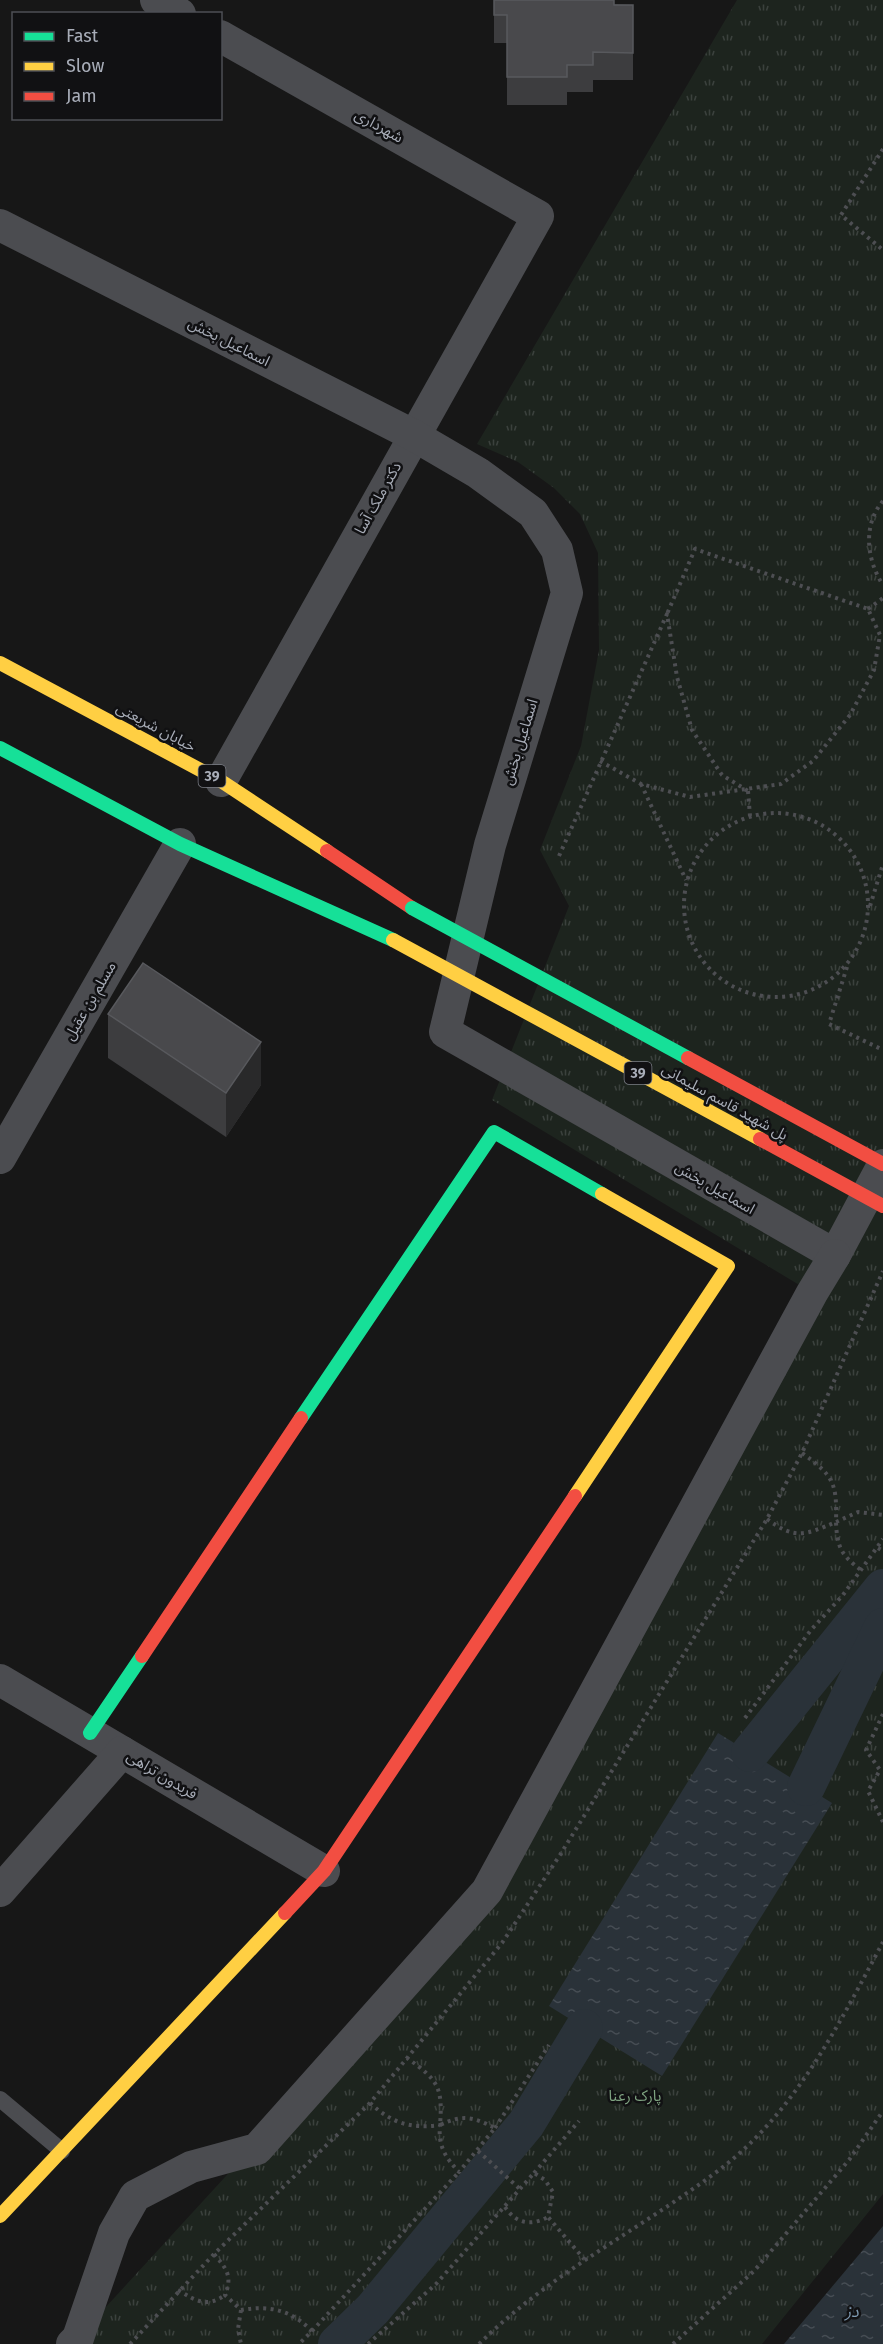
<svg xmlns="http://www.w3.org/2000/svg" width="883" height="2344" font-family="'Fira Sans','Noto Sans Arabic',sans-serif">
	<defs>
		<pattern id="park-tufts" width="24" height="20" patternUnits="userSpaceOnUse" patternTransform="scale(1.5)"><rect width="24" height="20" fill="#1d241e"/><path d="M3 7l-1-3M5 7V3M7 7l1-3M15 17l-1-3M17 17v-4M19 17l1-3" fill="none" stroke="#3b413d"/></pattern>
		<pattern id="water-ripples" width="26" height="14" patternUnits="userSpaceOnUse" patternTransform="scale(1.5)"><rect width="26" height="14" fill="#2a3239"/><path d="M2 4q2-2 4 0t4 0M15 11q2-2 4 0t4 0" fill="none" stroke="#464d54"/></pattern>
	</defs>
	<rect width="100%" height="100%" fill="#171717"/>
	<path fill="url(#park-tufts)" d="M737 0H883V2194L762 2344H72L487 1891 811 1292 492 1100 569 906 540 850 581 746 599 650 598 553 580 514 554 488 518 462 477 444Z"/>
	<g fill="url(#water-ripples)">
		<path d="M718 1733 832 1803 662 2076 549 2006Z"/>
		<path d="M883 2226V2344H784Z"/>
	</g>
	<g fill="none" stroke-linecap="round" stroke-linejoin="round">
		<g stroke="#2a3239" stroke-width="38">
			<path d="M750 1753 883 1588"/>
			<path d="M806 1787 883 1627"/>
			<path d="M337 2344 373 2309 526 2124 584 2028"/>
		</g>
		<g stroke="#4d4e52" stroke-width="4" stroke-dasharray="3 4.5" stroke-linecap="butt">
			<path d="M883 149 841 215 883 250"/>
			<path d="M883 501C862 525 867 561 883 585"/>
			<path d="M868 609 883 598"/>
			<path d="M600 761 641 784 690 797 781 784 813 761 850 715 874 670 880 635 868 609 695 549 667 614"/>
			<path d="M641 784 686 880"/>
			<path d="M748 791 750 816"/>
			<circle cx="776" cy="905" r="92"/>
			<path d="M559 856 667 614 677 677 692 730 722 775 748 791"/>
			<path d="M870 906 883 864"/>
			<path d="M847 967 829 1024 883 1050"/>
			<path d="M802 1453C834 1476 837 1483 836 1522L858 1512 883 1515"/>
			<path d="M767 1519C795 1540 805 1535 836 1522 837 1547 841 1555 861 1570"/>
			<path d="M878 1548 883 1551"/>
			<path d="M883 1714 866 1750 880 1770 868 1791 883 1822"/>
			<path d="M745 1718 811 1630 843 1595 883 1539"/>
			<path d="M370 2103C392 2123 410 2129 440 2125 438 2146 445 2157 459 2172L495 2128C473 2117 463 2114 440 2125 443 2087 438 2080 407 2058"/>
			<path d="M495 2128 549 2045"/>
			<path d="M478 2151 521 2190"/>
			<path d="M534 2173 579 2121"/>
			<path d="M505 2207C516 2224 531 2226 548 2217"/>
			<path d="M214 2254C226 2268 233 2276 225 2295L241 2310C270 2305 291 2310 312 2331L299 2344"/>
			<path d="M178 2290C196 2301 207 2308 225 2295"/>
			<path d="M241 2310 238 2329 241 2344"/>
			<path d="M312 2331 459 2172"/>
			<path d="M130 2344 214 2254 370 2103 502 1943 560 1855 767 1519 802 1453 883 1271"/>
			<path d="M368 2344 436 2284 534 2173 545 2180 553 2192 548 2217 584 2259"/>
			<path d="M479 2344C552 2272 638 2231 719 2170 795 2113 839 2024 883 1942"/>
			<path d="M673 2344 754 2271 849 2160 883 2111"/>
		</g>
		<path stroke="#4b4c50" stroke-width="16" d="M0 2099 62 2151"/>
		<g stroke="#4b4c50" stroke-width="32">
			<path d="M156 0 180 14"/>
			<path d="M220 36 538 216 221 781"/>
			<path d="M0 225 413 435 478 473 533 513 557 550 567 593 490 845 445 1032 835 1255 883 1165"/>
			<path d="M0 1158 180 844"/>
			<path d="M0 1680 324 1871"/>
			<path d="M0 1891 122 1752"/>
			<path d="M72 2344 78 2338 114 2233 135 2196 191 2167 257 2149 487 1891 812 1293 835 1255"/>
		</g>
		<g stroke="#16e098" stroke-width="14">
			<path d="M0 748 180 844 393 940"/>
			<path d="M301 1418 494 1132 602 1194"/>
			<path d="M90 1733 142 1656"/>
		</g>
		<g stroke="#ffcf43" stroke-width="14">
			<path d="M0 663 221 781 327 851"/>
			<path d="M575 1496 728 1266 602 1194"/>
			<path d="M0 2216 285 1913"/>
		</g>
		<g stroke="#f24e42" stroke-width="14">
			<path d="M327 851 412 908"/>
			<path d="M142 1656 301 1418"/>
			<path d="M285 1913 324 1871 575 1496"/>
		</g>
		<path stroke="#16e098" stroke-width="14" d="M412 908 688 1058"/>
		<path stroke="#ffcf43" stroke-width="14" d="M393 940 760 1139"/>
		<g stroke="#f24e42" stroke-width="14">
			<path d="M688 1058 883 1164"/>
			<path d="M760 1139 883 1206"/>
		</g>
	</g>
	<g fill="#3d3d3f">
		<path d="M494 0 633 5V80H593V92H567V105H507V43H494Z"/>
		<path d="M108 1014 261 1085 226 1137 108 1058Z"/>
	</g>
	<path fill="#29292a" d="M261 1042V1085L226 1137V1093Z"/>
	<g fill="#49494c" stroke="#58595d" stroke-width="1.5">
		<path d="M494 0H614V5H633V53L593 52V65H567V77H507V15H494Z"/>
		<path d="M143 963 261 1042 226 1093 108 1014Z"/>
	</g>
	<g text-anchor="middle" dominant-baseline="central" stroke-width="5" stroke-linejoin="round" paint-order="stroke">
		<g fill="#111113" stroke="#7b7e86" stroke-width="1.5">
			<rect x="198.5" y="765" width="27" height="22" rx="4.5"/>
			<rect x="624.5" y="1062" width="27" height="22" rx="4.5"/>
		</g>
		<g font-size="14" font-weight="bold" fill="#a8adb8">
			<text x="212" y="776">39</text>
			<text x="638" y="1073">39</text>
		</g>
		<g font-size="15" fill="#a8adb8" stroke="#111113">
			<text transform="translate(379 126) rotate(29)">شهرداری</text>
			<text transform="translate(229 342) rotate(27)">اسماعیل بخش</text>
			<text transform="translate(378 498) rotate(-61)">دکتر ملک آسا</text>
			<text transform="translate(156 727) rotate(28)">خیابان شریعتی</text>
			<text transform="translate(520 742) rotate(-73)">اسماعیل بخش</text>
			<text transform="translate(90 1001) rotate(-60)">مسلم بن عقیل</text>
			<text transform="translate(725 1102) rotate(29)">پل شهید قاسم سلیمانی</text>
			<text transform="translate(715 1188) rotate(30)">اسماعیل بخش</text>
			<text transform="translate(162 1775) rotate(31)">فریدون تراهی</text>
		</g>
		<g font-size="15" fill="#7fa381" stroke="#111113">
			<text x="635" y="2096">پارک رعنا</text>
		</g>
		<g font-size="16" font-style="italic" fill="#7f9bb3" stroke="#111113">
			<text x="852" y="2311">دز</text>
		</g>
	</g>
	<rect x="12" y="12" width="210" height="108" fill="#111113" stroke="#4d4f55" stroke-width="1.5"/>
	<rect x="24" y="32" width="30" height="9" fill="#16e098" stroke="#4d4f55" stroke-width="1.5"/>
	<text x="66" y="42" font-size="18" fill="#a8adb8">Fast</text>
	<rect x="24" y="62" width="30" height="9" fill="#ffcf43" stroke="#4d4f55" stroke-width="1.5"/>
	<text x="66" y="72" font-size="18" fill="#a8adb8">Slow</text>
	<rect x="24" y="92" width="30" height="9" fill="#f24e42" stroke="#4d4f55" stroke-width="1.5"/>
	<text x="66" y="102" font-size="18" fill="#a8adb8">Jam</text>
</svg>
